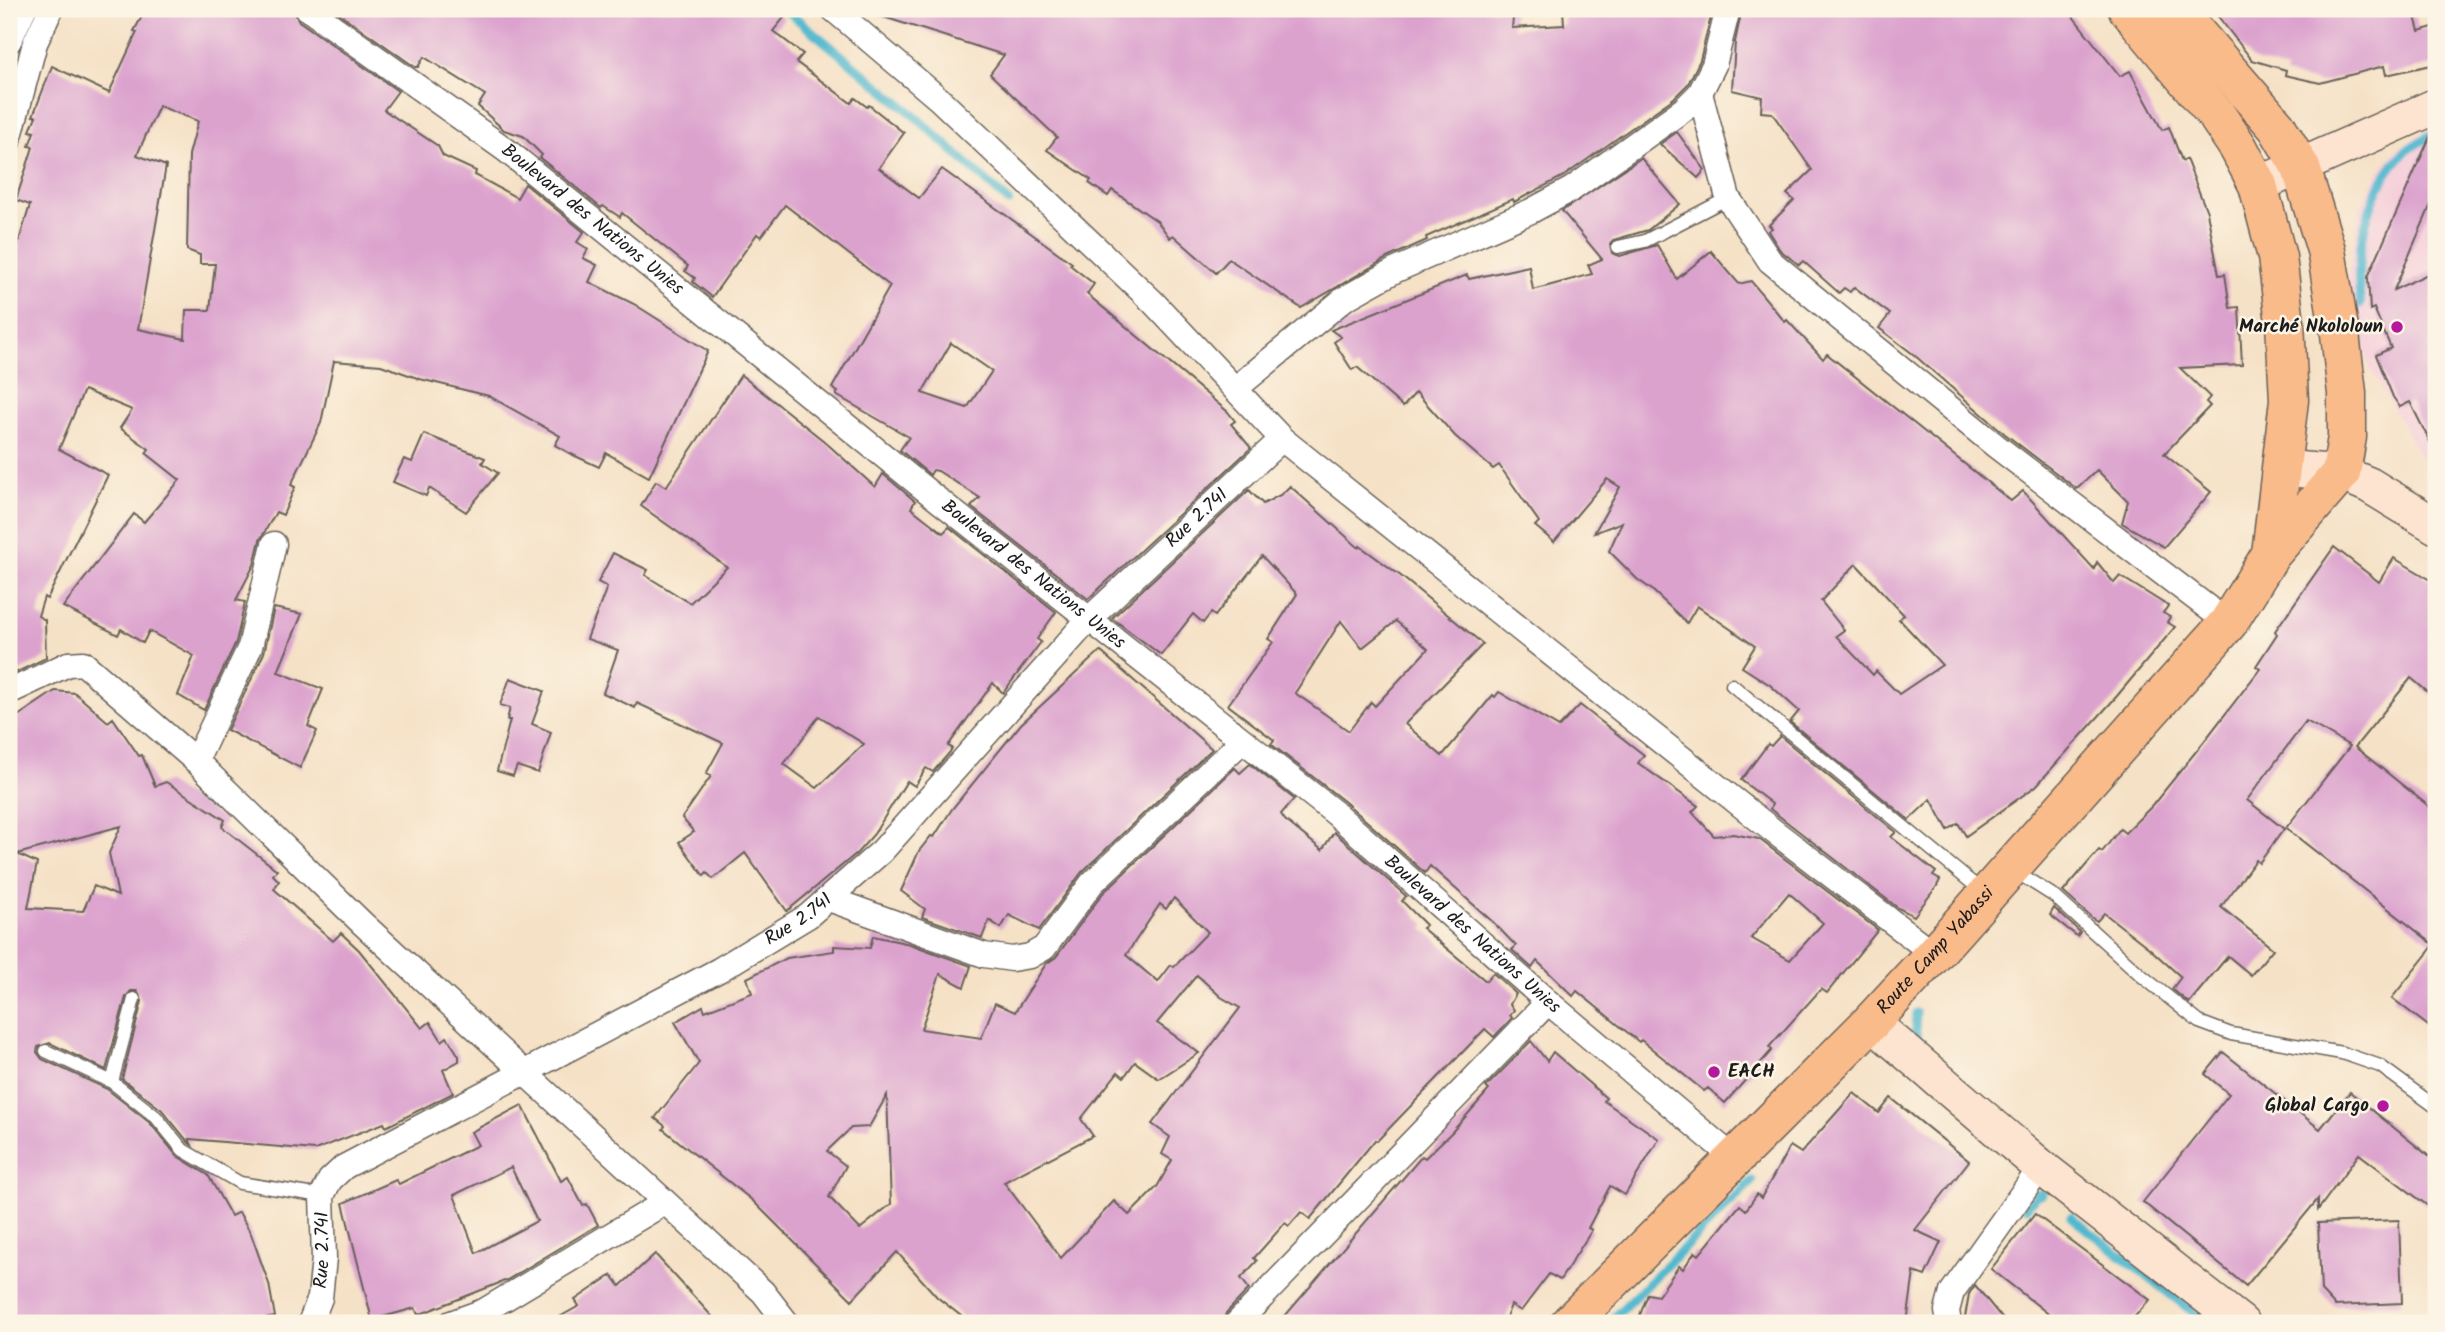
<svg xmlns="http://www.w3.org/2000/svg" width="2445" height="1332" font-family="Kalam,sans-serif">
	<rect width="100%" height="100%" fill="#fcf5e5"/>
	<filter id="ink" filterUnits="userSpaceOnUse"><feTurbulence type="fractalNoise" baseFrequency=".0143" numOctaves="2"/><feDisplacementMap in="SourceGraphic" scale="14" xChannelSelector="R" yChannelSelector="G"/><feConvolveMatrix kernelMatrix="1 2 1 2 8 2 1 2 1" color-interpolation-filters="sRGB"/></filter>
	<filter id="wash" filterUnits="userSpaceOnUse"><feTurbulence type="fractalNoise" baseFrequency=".00686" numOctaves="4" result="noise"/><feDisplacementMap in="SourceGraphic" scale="28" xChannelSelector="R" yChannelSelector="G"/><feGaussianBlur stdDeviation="1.57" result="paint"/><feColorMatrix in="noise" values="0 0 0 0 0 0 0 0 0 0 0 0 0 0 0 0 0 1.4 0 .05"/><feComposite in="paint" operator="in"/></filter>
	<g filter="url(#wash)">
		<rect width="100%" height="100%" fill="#f5e1c6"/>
		<path fill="#f5cfda" d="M2436 125V484L2369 366 2346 288 2360 208 2377 174 2397 149Z"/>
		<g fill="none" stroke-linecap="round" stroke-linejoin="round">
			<g stroke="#51b8cf" stroke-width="9">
				<path d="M785 9 908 110 1009 202"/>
				<path d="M9 82 20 38"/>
				<path d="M2361 304C2353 257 2367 193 2400 157 2410 146 2424 140 2436 132"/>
				<path d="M1916 1013 1915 1030 1922 1049"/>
				<path d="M2026 1208 2037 1194H2042"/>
				<path d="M2071 1217 2207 1323"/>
				<path d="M1608 1323 1752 1181"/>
			</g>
		</g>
		<g id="blocks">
			<g fill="#dba2ce" fill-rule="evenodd">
				<path d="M146 9H293L299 21 398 91 384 110 438 146 443 156 476 171 475 175 517 198 525 184 584 232 577 242 588 249 583 258 597 265 589 282 634 304 708 351 649 477 606 453 599 467 571 454 555 445 560 436 489 396 420 379 381 365 334 361 321 423 291 485 295 487 283 515 276 512 260 540 254 565 236 600 245 602 236 642 204 710 178 695 194 656 149 631 143 643 121 629 118 635 63 607 134 514 144 522 180 480 146 453 149 449 120 428 132 410 84 390 59 449 108 475 47 599 44 597 38 616 45 620 46 658 9 676V256L14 257 30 205 16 200 33 147 29 146 34 132 30 131 36 116H33L52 66 109 93 137 32 134 31ZM159 106 198 121 189 155 187 250 200 255V264H215L210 310H186L185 339 138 329 166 166 137 155Z"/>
				<path d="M333 9H772L784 18 773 31 803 54 796 62 851 103 855 98 867 107 869 105 904 133 879 168 919 198 942 169 1072 263 1070 265 1094 284 1087 294 1228 412 1235 421 1231 424 1251 448 1088 599 971 507 980 498 938 471 933 470 930 475 900 450 909 437 836 395 838 392 832 388 890 286 785 205 761 237 757 234 712 297 693 282 695 278 685 271 688 266 622 213 620 217 603 206 601 208 540 158 542 155 523 136 504 130 478 106 485 95 424 57 418 67H415ZM951 343 992 371 967 408 922 393Z"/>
				<path d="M875 9H1514L1512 28 1564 25 1563 9H1713L1700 60 1688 84 1674 98 1564 176 1514 202 1513 199 1426 237 1427 240 1387 258 1301 308 1229 259 1216 273 1173 235 1170 238 1157 221 1112 190 1108 196 1089 183 1091 180 1047 150 1057 137 990 74 1004 55 874 14Z"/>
				<path d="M1742 9H2067L2120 76 2130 71 2162 130 2169 127 2182 161 2186 159 2207 212 2219 275 2225 274 2230 308 2239 307 2242 365 2180 368 2210 397 2206 402 2210 406 2164 454 2211 492 2164 547 2122 523 2128 501 2097 470 2077 489 2005 434 1913 354 1879 328 1890 314 1854 287 1850 292 1844 288 1839 293 1803 261 1799 265 1780 250 1768 231 1772 228 1769 225 1794 200 1787 194 1812 170 1772 113 1761 112 1762 97 1732 90 1735 42Z"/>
				<path d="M2232 9H2413L2419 31 2436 26V64L2386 75 2384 66 2320 83 2285 75 2286 70 2252 60 2217 15Z"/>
				<path d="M2436 128V193L2394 290 2436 270V454L2410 402 2400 407 2393 397 2376 355 2391 348 2374 308 2370 310 2368 277 2433 130Z"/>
				<path d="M1677 132 1705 170 1698 178 1660 144Z"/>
				<path d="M1641 158 1680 204 1648 230 1613 240 1610 245 1612 253 1620 256 1657 245 1677 279 1711 251 1739 284 1751 281 1785 322 1787 320 1823 359 1827 354 2011 501 2023 491 2094 569 2097 562 2114 583 2120 576 2168 606 2163 613 2170 617 2167 622 2175 627 2117 696 2036 786 1966 836 1958 823 1948 830 1931 799 1909 820 1790 722 1799 711 1770 685 1742 667 1755 646 1697 606 1687 623 1651 589 1637 579 1609 551 1622 522 1594 533 1620 487 1607 479 1554 542 1535 526 1539 522 1499 465 1493 469 1455 436 1416 392 1403 407 1357 367 1352 370 1334 342 1341 337 1331 330 1467 275 1469 279 1529 266 1533 290 1592 274 1588 265 1602 259 1562 211ZM1856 564 1904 615 1899 619 1942 665 1899 694 1876 671 1873 675 1836 636 1844 630 1821 601Z"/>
				<path d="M741 375 824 441 875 487 883 474 915 501 911 508 943 533 949 527 1056 612 1037 639 1041 642 1003 693 993 683 948 746 952 748 950 752 933 772 926 768 915 786 907 781 874 834 857 853 787 911 745 853 713 879 707 873 704 876 679 842 694 832 682 818 711 776 706 774 723 743 637 703 635 708 603 693 618 650 587 639 607 587 598 582 613 553 648 570 645 575 690 603 727 567 641 506 656 481 666 487ZM819 716 864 744 817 788 784 764Z"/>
				<path d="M424 434 485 458 482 463 498 473 466 512 429 488 426 496 393 482 404 459 412 462Z"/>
				<path d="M1290 486 1359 548 1360 546 1401 576 1483 644 1405 724 1442 756 1493 695 1495 697 1499 692 1559 727 1580 705 1644 755 1638 763 1698 806 1692 812 1714 836 1733 834 1759 839 1878 930 1827 993 1821 989 1769 1047 1772 1050 1725 1103 1708 1088 1704 1091 1641 1040 1639 1042 1577 991 1573 996 1537 961 1532 968 1512 950 1516 946 1494 923 1430 866 1425 873 1345 802 1271 744 1274 740 1228 705 1273 642 1268 639 1297 594 1262 556 1215 616 1211 613 1203 623 1193 614 1161 655 1112 618 1249 490 1263 504 1282 494ZM1341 621 1362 648 1396 621 1428 649 1375 706 1371 702 1349 731 1295 693ZM1789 893 1823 923 1790 960 1751 938Z"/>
				<path d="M2334 547 2379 582 2394 558 2436 583V699L2411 678 2355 747 2436 812V1032L2392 998 2434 945 2286 828 2350 746 2306 721 2247 800 2284 829 2259 863 2256 860 2221 907 2273 949 2251 975 2228 956 2189 1003 2172 989 2181 977 2149 948 2104 913 2097 921 2092 918 2063 892 2099 850 2102 852 2120 829 2125 833 2152 806 2206 739 2260 669 2256 666 2277 634 2275 631Z"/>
				<path d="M274 608 302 614 278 672 323 689 308 726 317 731 300 768 227 730 264 653Z"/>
				<path d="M1100 651 1212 749 1082 872 1039 930 1009 915 1001 928 989 920 982 938 922 917 925 909 901 891 919 851 931 836 934 837 952 809 1021 724Z"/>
				<path d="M510 678 544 691 532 724 551 732 538 773 517 766 513 776 497 771 510 720H507L510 708 500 705Z"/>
				<path d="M55 691 75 693 108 722 113 718 139 756 142 755 155 786 166 782 225 820 222 827 277 870 273 875 279 881 274 889 333 941 341 933 359 950 422 1028 430 1022 442 1041 447 1037 459 1056V1061L443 1070 453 1093 386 1127 384 1123 315 1150 189 1139 192 1145 189 1143 162 1110 122 1079 142 1001 137 991H131L126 997 106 1070 50 1043 38 1047 37 1052 42 1059 107 1089 150 1123 177 1156 208 1175 231 1216 239 1212 251 1234 269 1284 275 1317 242 1323H9V722ZM121 826 109 853 118 896 94 886 83 911 28 908 37 863 17 854Z"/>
				<path d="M1780 736 1896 832 1891 837 1936 872 1933 876 1940 880 1937 886 1914 916 1898 908 1770 809 1772 804 1741 780 1768 744 1771 746Z"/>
				<path d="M1250 764 1294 799 1281 814 1285 820 1322 850 1334 832 1406 896 1402 901 1426 925 1422 928 1486 981 1493 973 1516 994 1510 1004 1514 1010 1510 1015 1512 1018 1494 1037 1485 1029 1377 1141 1375 1140 1310 1219 1301 1212 1289 1226 1285 1223 1254 1258 1257 1261 1241 1278 1249 1289 1226 1313 1223 1323H970L937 1297 897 1252 852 1300 753 1201 663 1129 665 1126 655 1118 699 1063 675 1022 703 1006 705 1011 752 993 747 978 787 958 834 951V946L870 948 873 936 910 944 971 966 964 987 940 974 921 1029 981 1038 995 1003 1015 1012 1046 964 1056 957 1103 893 1235 768 1240 773ZM1174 898 1208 932 1174 967 1171 965 1158 982 1126 955 1160 904 1166 909ZM1197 975 1221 997 1240 1008 1152 1124 1170 1137 1162 1154 1172 1160 1157 1187 1129 1215 1114 1201 1061 1258 1004 1182 1093 1136 1081 1119 1118 1072 1124 1077 1135 1062 1159 1079 1199 1053 1157 1023ZM887 1095 891 1204 860 1229 829 1197 846 1166 827 1151 851 1128 869 1127Z"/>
				<path d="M2054 908 2080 932 2077 936 2050 915Z"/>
				<path d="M1531 1041 1547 1061 1553 1052 1606 1098 1604 1101 1659 1139 1625 1195 1610 1186 1588 1228 1592 1230 1560 1280 1549 1274 1521 1311 1511 1305 1504 1323H1279L1422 1156 1425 1158 1452 1132 1489 1090 1486 1087Z"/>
				<path d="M2223 1052 2320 1129 2350 1092 2436 1162V1212L2359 1154 2318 1210V1199L2246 1286 2143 1202 2229 1094 2205 1074Z"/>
				<path d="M1854 1093 1879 1113 1891 1098 1969 1161 1915 1230 1941 1242 1925 1276 1914 1272 1907 1323H1637L1648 1294 1658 1296 1679 1266 1683 1269 1695 1252 1699 1255 1740 1205 1746 1210 1757 1194 1761 1198 1790 1146 1801 1153Z"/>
				<path d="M522 1105 561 1181 568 1177 583 1206 587 1204 598 1225 507 1280 418 1315 415 1308 372 1320 343 1203 396 1180 399 1184 478 1145 471 1132ZM511 1167 537 1221 476 1253 454 1195Z"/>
				<path d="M2035 1214 2150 1300 2129 1323H2060L1991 1269Z"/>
				<path d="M2399 1220 2402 1303 2335 1306 2321 1291 2318 1223Z"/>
				<path d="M655 1254 718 1323H549L579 1306 575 1300 612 1275 620 1286Z"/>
				<path d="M1975 1285 2006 1323H1964L1969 1294Z"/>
			</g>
		</g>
	</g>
	<g filter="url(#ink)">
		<use href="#blocks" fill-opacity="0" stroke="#686158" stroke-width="2"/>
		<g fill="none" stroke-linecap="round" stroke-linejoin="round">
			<defs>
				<g id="lane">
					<path d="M1618 247 1645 241 1728 198"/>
					<path d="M1732 685 1983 892"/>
					<path d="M2013 870 2054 896 2142 976 2199 1022 2231 1034 2342 1053 2380 1066 2436 1107"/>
					<path d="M46 1051 112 1082 156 1117 183 1150 240 1183 322 1196"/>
					<path d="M112 1082 134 999"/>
				</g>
				<g id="street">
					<path id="s1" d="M308 9 506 150 932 495 1335 813 1548 1002 1735 1159"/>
					<path d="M833 9 939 99 1152 301 1282 439 1772 830 1934 954"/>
					<path d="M9 41 24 9"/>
					<path d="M1700 93 1728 198 1770 261 1996 446 2228 623"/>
					<path d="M9 140 35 43 51 9"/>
					<path d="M1235 389 1344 299 1394 271 1531 211 1572 189 1684 109 1700 93 1714 65 1728 9"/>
					<path d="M9 692 68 664 83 663 196 761 362 923 763 1292 787 1323"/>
					<path d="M196 761 250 647 274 544"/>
					<path d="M829 899 984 955 1012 959 1030 956 1044 948 1092 883 1242 741"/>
					<path id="s2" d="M310 1323 320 1298 324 1258 322 1196 330 1180 344 1167 719 970 808 916 882 851 1089 619 1282 439"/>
					<path d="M451 1323 484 1311 664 1203"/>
					<path d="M1237 1323 1548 1002"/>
					<path d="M1949 1323 1947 1311 1952 1292 2041 1167"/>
				</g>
				<g id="secondary">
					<path d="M2258 185 2436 106"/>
					<path d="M2281 468 2341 473 2369 485 2436 526"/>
					<path d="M1871 1022 2041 1167 2241 1323"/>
				</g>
				<g id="primary">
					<path d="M2128 9 2217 116 2238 147 2258 185 2277 257 2285 323 2289 400 2271 554"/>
					<path id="s3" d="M1570 1323 1871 1022 1934 954 2228 623 2271 554 2341 473 2347 437V393L2340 334 2326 250 2301 168 2277 127 2175 9"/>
				</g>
			</defs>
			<use href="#lane" stroke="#686158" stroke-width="15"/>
			<use href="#street" stroke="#686158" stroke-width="27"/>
			<use href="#secondary" stroke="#686158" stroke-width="38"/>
			<use href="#primary" stroke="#686158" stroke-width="41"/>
			<use href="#lane" stroke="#fff" stroke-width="12"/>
			<use href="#street" stroke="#fff" stroke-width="24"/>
			<use href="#secondary" stroke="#fde4d1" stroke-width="35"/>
			<use href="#primary" stroke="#fabb8b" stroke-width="38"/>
		</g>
	</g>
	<g fill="#b5179e" stroke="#fcf5e5" stroke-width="2.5">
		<circle cx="2397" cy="327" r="7"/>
		<circle cx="1714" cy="1072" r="7"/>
		<circle cx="2383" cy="1106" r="7"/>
	</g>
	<g text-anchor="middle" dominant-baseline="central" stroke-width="5" stroke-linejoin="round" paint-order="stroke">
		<g font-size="19" fill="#1c1c1c" stroke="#fcf5e5">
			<text stroke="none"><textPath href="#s1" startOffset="354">Boulevard des Nations Unies</textPath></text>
			<text stroke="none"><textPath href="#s2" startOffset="1251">Rue 2.741</textPath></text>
			<text stroke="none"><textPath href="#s1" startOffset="920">Boulevard des Nations Unies</textPath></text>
			<text stroke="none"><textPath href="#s2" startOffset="684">Rue 2.741</textPath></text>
			<text stroke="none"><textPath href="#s1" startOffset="1488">Boulevard des Nations Unies</textPath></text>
			<text stroke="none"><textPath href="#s3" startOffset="522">Route Camp Yabassi</textPath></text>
			<text stroke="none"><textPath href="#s2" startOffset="75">Rue 2.741</textPath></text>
		</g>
		<g font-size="19" font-weight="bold" fill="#1c1c1c" stroke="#fcf5e5" text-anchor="end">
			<text x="2383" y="327">Marché Nkololoun</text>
			<text x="1728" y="1072" text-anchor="start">EACH</text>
			<text x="2369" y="1106">Global Cargo</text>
		</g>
	</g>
	<rect width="2445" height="1332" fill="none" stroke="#fcf5e5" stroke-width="35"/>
</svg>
